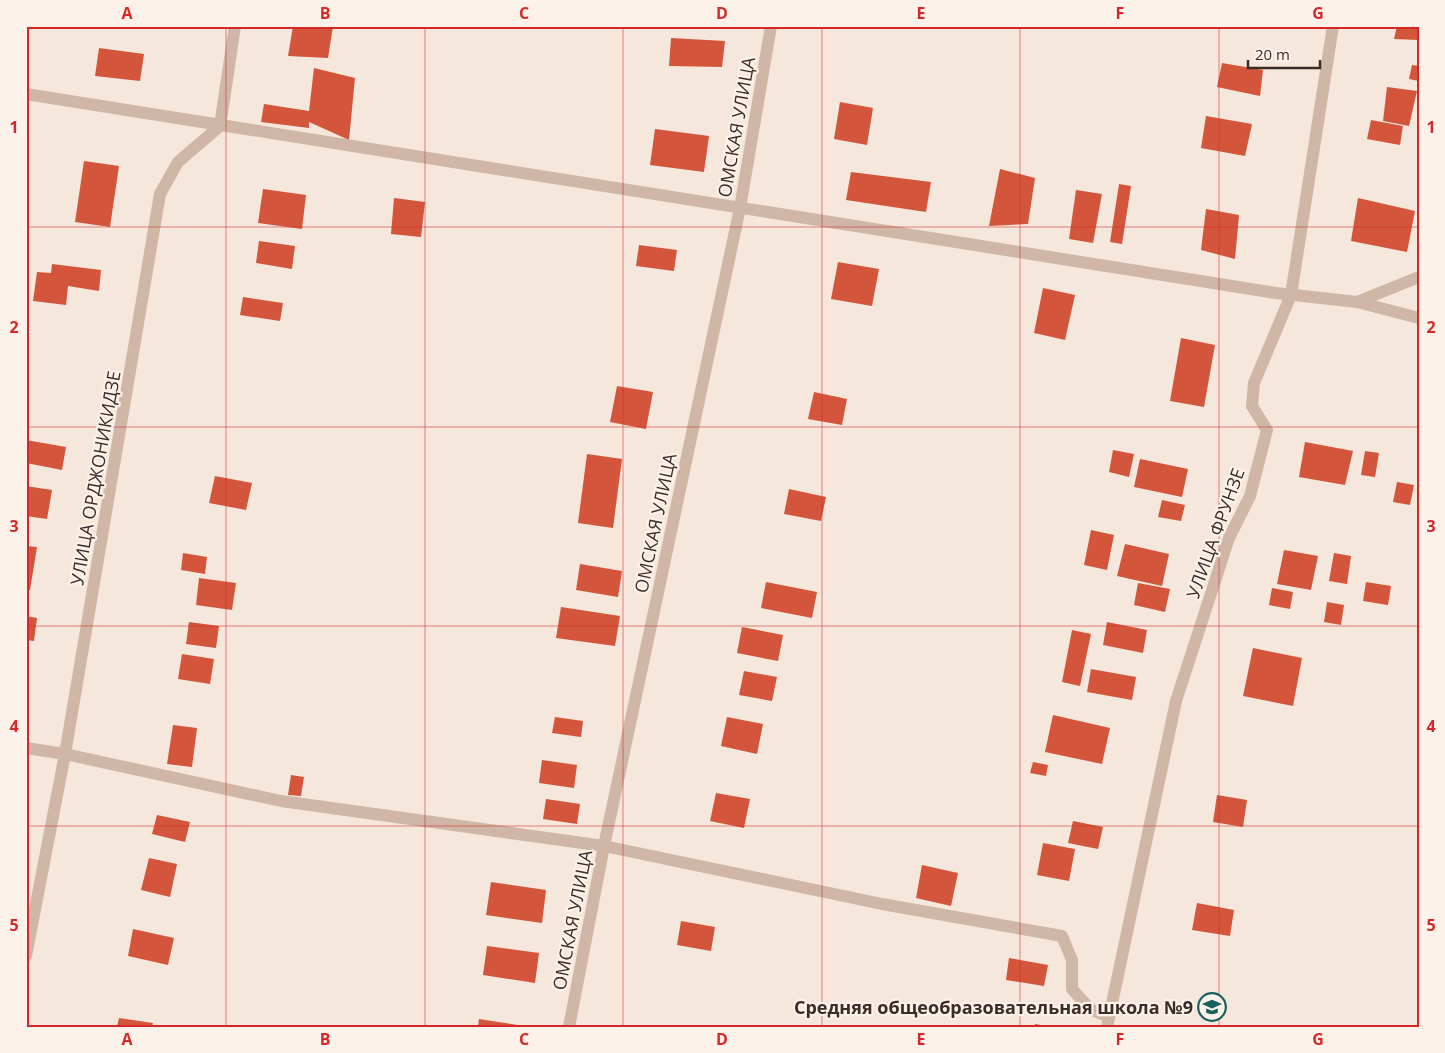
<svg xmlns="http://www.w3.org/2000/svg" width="1445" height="1053" font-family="'Open Sans',sans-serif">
	<rect width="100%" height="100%" fill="#f5e7dc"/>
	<g fill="#d3563c">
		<path d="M293 26H333L328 58 288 56Z"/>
		<path d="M1397 26H1419V40L1394 39Z"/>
		<path d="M671 38 725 41 722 67 669 66Z"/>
		<path d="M99 48 144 54 140 81 95 76Z"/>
		<path d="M1222 63 1263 70 1260 96 1217 87Z"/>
		<path d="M1412 65 1419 66V81L1409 79Z"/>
		<path d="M314 68 355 78 349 140 309 122V128L261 122 264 104 309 111Z"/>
		<path d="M1387 87 1417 91 1409 126 1383 121Z"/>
		<path d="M840 102 873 108 867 145 834 139Z"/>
		<path d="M1206 116 1252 124 1245 156 1201 148Z"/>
		<path d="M1371 120 1403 126 1400 145 1367 139Z"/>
		<path d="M655 129 709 136 704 172 650 165Z"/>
		<path d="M84 161 119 166 110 227 75 222Z"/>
		<path d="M1000 169 1035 178 1028 224 989 226Z"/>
		<path d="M851 172 931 182 926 212 846 200Z"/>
		<path d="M1119 184 1131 186 1122 244 1110 242Z"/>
		<path d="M263 189 306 195 302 229 258 223Z"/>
		<path d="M1076 190 1102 194 1093 243 1069 239Z"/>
		<path d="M394 198 425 202 421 237 391 234Z"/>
		<path d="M1358 198 1415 211 1407 252 1351 241Z"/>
		<path d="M1206 209 1239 215 1235 259 1201 250Z"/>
		<path d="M259 241 295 246 292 269 256 263Z"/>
		<path d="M639 245 677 250 674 271 636 266Z"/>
		<path d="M838 262 879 269 872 306 831 299Z"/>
		<path d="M52 264 101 270 99 291 68 286 66 305 33 301 37 272 51 273Z"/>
		<path d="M1043 288 1075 295 1065 340 1034 333Z"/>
		<path d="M243 297 283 303 280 321 240 315Z"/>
		<path d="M1181 338 1215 345 1204 407 1170 401Z"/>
		<path d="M617 386 653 392 646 429 610 422Z"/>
		<path d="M814 392 847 399 842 425 808 419Z"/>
		<path d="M26 440 66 447 62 470 26 463Z"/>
		<path d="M1305 442 1353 451 1345 485 1299 477Z"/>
		<path d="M1113 450 1134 454 1129 477 1109 472Z"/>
		<path d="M1365 451 1379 453 1375 477 1361 475Z"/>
		<path d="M587 454 622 459 613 528 578 523Z"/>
		<path d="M1140 459 1188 469 1182 497 1134 487Z"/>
		<path d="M215 476 252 483 246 510 209 503Z"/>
		<path d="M1397 482 1414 485 1410 505 1393 502Z"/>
		<path d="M26 486 52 490 47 519 26 516Z"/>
		<path d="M789 489 826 497 821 521 784 514Z"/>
		<path d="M1162 500 1185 505 1181 521 1158 517Z"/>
		<path d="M1091 530 1114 535 1107 570 1084 565Z"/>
		<path d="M1125 544 1169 554 1162 586 1117 576Z"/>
		<path d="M26 546 37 547 30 590H26Z"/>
		<path d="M1284 550 1318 556 1311 590 1277 584Z"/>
		<path d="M183 553 207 557 205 574 181 570Z"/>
		<path d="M1334 553 1351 556 1347 584 1329 581Z"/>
		<path d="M580 564 622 571 618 597 576 590Z"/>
		<path d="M199 578 236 583 232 610 196 605Z"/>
		<path d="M766 582 817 592 812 618 761 608Z"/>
		<path d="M1366 582 1391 586 1388 605 1363 601Z"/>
		<path d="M1138 583 1170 589 1165 612 1134 605Z"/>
		<path d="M1272 588 1293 592 1290 609 1269 605Z"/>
		<path d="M1327 602 1344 605 1341 625 1324 622Z"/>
		<path d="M561 607 620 616 615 646 556 638Z"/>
		<path d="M26 616 37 618 34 641 26 640Z"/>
		<path d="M189 622 219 626 216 648 186 644Z"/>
		<path d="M1107 622 1147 630 1143 653 1103 645Z"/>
		<path d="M742 627 783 635 778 661 737 653Z"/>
		<path d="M1072 630 1091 634 1080 686 1062 682Z"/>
		<path d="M1253 648 1302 658 1293 706 1243 696Z"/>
		<path d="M182 654 214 659 210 684 178 679Z"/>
		<path d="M1091 669 1136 677 1132 700 1087 692Z"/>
		<path d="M744 671 777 677 772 701 739 695Z"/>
		<path d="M1053 715 1110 728 1102 764 1045 752Z"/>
		<path d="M555 717 583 721 581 737 552 733Z"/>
		<path d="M727 717 763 724 757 754 721 746Z"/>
		<path d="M173 725 197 728 192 767 167 764Z"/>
		<path d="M542 760 577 765 574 788 539 783Z"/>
		<path d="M1033 762 1048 765 1046 776 1030 773Z"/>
		<path d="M291 775 304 777 301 796 288 795Z"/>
		<path d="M716 793 750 799 744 828 710 821Z"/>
		<path d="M1217 795 1247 800 1243 827 1213 822Z"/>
		<path d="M546 799 580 804 577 824 543 819Z"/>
		<path d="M157 815 190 822 185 842 152 834Z"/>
		<path d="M1073 821 1103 827 1098 849 1068 843Z"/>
		<path d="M1043 843 1075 849 1069 881 1037 875Z"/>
		<path d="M149 858 177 864 170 897 141 890Z"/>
		<path d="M922 865 958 873 951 906 916 898Z"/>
		<path d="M491 882 546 890 542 923 486 915Z"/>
		<path d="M1197 903 1234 910 1230 936 1192 930Z"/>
		<path d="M681 921 715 927 711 951 677 945Z"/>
		<path d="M133 929 174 938 168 965 128 956Z"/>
		<path d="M487 946 539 953 535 983 483 975Z"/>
		<path d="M1009 958 1048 965 1044 986 1006 980Z"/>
		<path d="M119 1018 153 1023 152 1027H117Z"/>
		<path d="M479 1019 524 1026V1027H478Z"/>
		<path d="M1035 1024 1047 1026V1027H1035Z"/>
	</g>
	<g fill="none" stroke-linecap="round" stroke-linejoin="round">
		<g stroke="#cfb6a6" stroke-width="12">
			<path d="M26 94 1276 293 1357 302 1419 318"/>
			<path d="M1357 302 1419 277"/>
			<path d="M26 748 65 754 281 801 604 846 882 904 1062 936 1072 960V989L1090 1009 1109 1017"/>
			<path d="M26 956 65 754 160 194 178 162 220 126 235 26"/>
			<path d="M569 1027 604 846 740 208 771 26"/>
			<path d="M1107 1027 1176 701 1229 538 1250 496 1267 430 1252 406 1254 383 1291 295 1333 26"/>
		</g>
	</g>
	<path fill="none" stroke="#d62828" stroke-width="1" stroke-opacity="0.55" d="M226 26V1027M425 26V1027M623 26V1027M822 26V1027M1020 26V1027M1219 26V1027M26 227H1419M26 427H1419M26 626H1419M26 826H1419"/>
	<defs>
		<symbol id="school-ring" viewBox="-11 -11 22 22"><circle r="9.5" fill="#fcf2e9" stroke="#186060" stroke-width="1.5"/><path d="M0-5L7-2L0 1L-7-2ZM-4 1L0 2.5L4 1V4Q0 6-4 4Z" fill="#186060"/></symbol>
	</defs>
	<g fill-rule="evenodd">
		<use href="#school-ring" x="1196" y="991" width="32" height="32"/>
	</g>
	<g text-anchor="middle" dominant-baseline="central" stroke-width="4.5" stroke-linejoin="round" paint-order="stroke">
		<g font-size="18" fill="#3a2c28" stroke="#fcf2e9">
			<text transform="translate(736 127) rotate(-80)">ОМСКАЯ УЛИЦА</text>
			<text transform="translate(95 478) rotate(-80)">УЛИЦА ОРДЖОНИКИДЗЕ</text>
			<text transform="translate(655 523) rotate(-78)">ОМСКАЯ УЛИЦА</text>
			<text transform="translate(1215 533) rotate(-70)">УЛИЦА ФРУНЗЕ</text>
			<text transform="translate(572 920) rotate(-79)">ОМСКАЯ УЛИЦА</text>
		</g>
		<g font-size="18" font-weight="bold" fill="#3a2c28" stroke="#fcf2e9" text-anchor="end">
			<text x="1193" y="1007">Средняя общеобразовательная школа №9</text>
		</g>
	</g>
	<rect width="1445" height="1053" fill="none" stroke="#fcf2e9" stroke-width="55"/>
	<path d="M1248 60v8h72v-8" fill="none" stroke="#3a2c28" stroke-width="2.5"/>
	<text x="1255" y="60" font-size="15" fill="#3a2c28" stroke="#fcf2e9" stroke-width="4" paint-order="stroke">20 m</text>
	<rect x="28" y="28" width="1390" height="998" fill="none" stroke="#d62828" stroke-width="2"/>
	<g font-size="16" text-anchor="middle" font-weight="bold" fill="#d62828">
		<text x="127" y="19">A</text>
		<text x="325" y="19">B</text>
		<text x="524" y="19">C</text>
		<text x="722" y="19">D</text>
		<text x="921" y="19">E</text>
		<text x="1120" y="19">F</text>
		<text x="1318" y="19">G</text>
		<text x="14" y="133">1</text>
		<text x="1431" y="133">1</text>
		<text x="14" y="333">2</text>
		<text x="1431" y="333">2</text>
		<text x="14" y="532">3</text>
		<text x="1431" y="532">3</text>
		<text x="14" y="732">4</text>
		<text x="1431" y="732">4</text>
		<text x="14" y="931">5</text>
		<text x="1431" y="931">5</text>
		<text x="127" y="1045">A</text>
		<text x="325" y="1045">B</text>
		<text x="524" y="1045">C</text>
		<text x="722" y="1045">D</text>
		<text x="921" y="1045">E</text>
		<text x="1120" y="1045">F</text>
		<text x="1318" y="1045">G</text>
	</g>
</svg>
